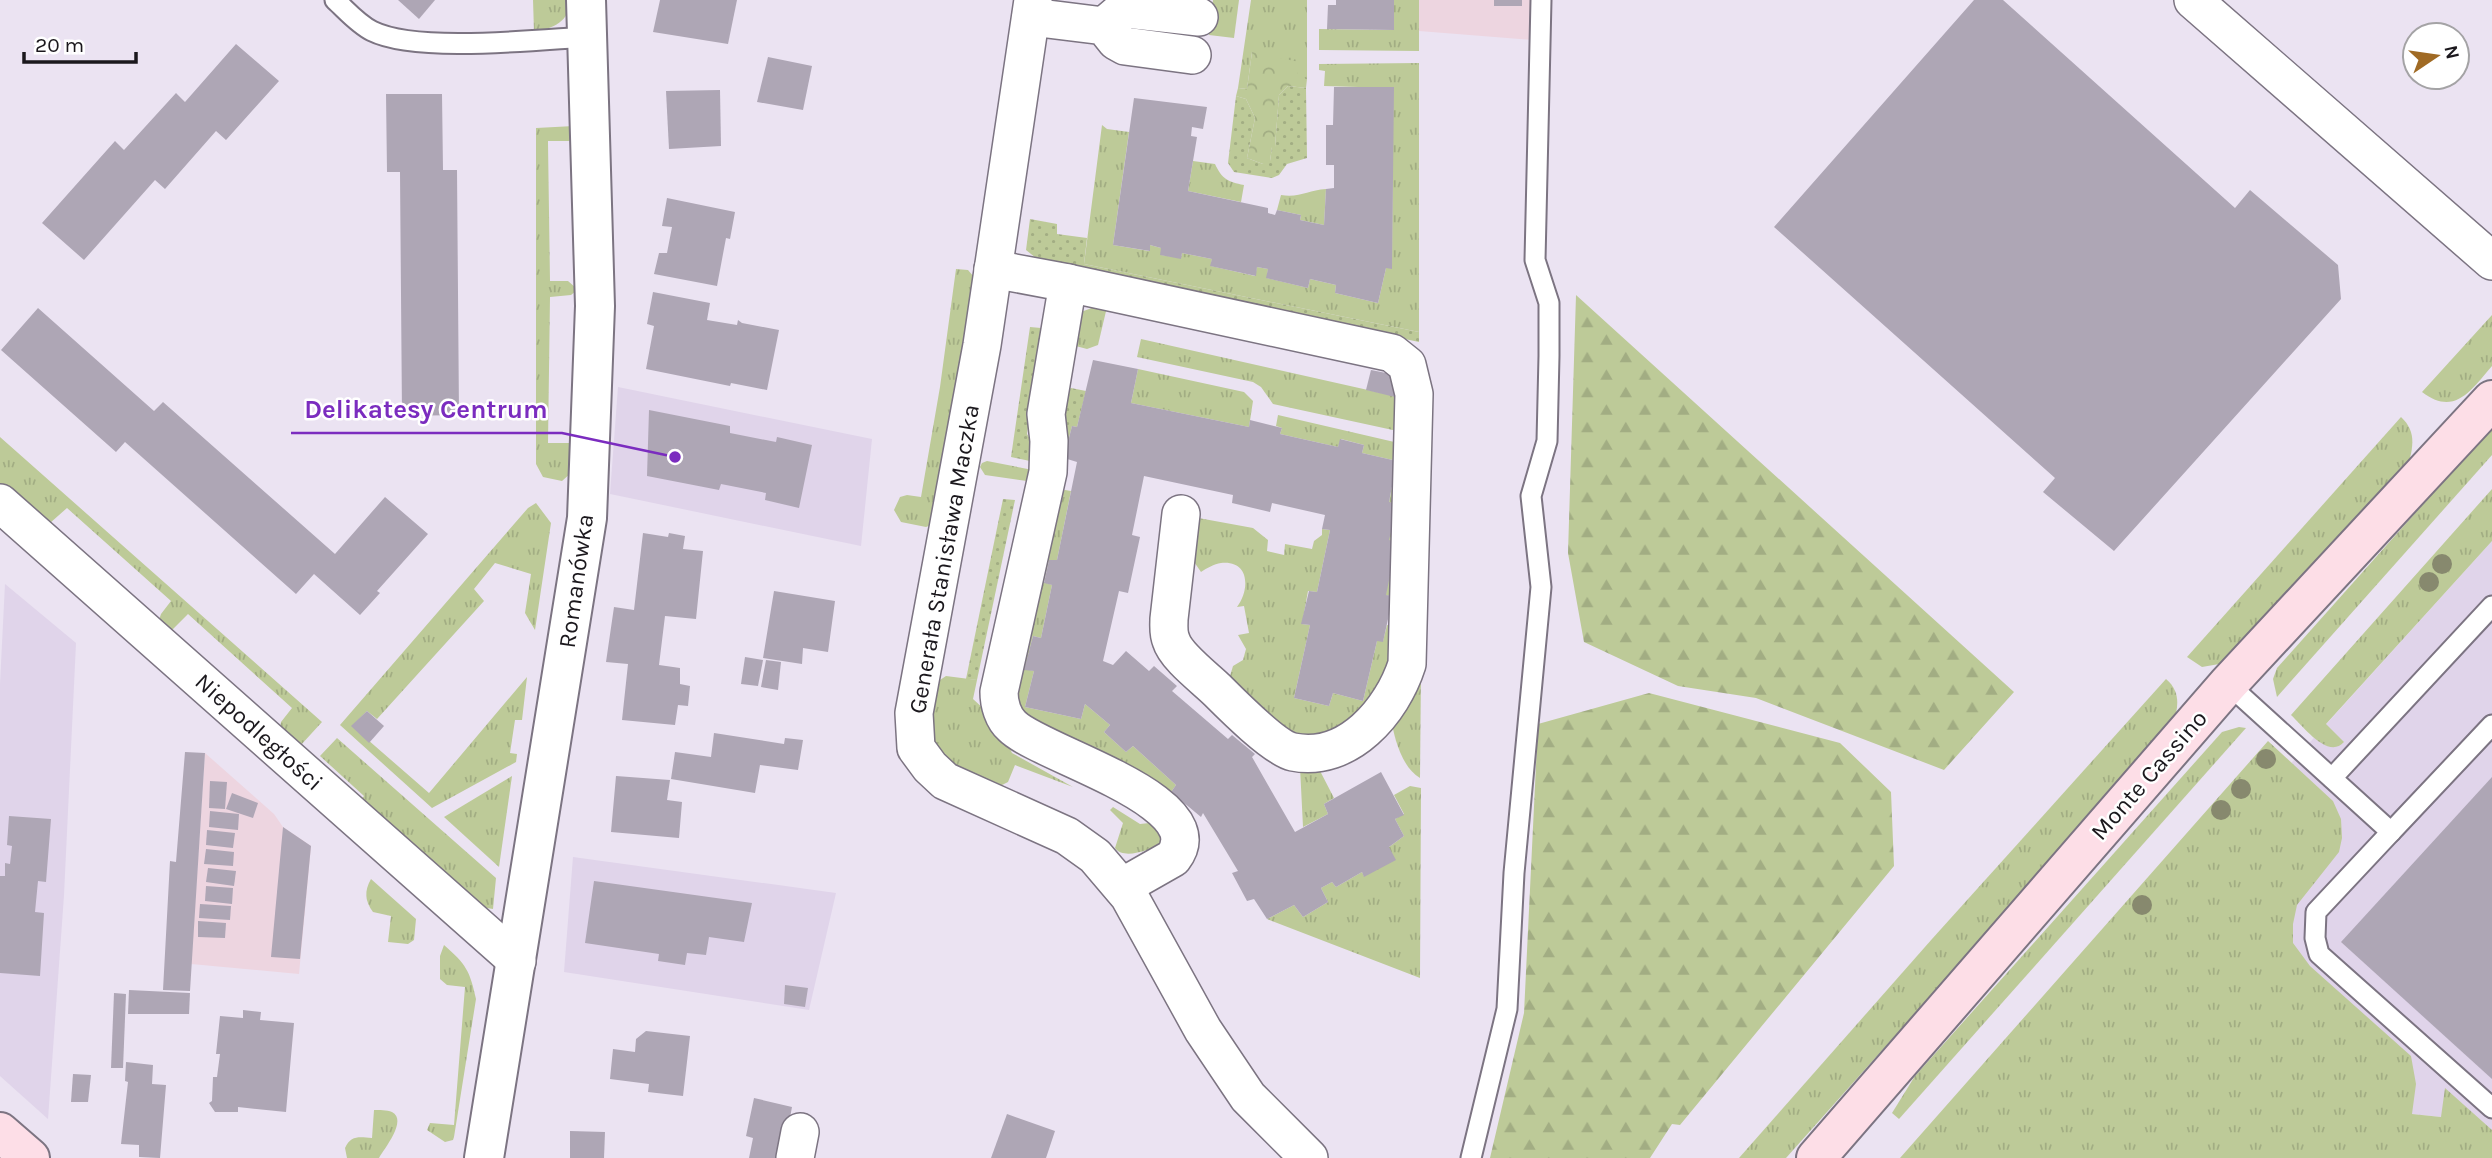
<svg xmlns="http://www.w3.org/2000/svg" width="2492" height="1158" font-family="Karla,sans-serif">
	<defs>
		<pattern id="grass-tufts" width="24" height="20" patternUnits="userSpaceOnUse" patternTransform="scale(1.75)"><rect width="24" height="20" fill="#bdca98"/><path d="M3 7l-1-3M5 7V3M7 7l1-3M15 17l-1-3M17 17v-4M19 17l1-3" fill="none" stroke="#a2ad83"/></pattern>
		<pattern id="forest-firs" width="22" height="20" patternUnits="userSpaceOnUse" patternTransform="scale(1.75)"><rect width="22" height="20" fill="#bdca98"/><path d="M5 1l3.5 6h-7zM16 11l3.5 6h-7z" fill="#a2ad83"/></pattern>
		<pattern id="park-crowns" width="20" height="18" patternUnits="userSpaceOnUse" patternTransform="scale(1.75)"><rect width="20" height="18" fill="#bdca98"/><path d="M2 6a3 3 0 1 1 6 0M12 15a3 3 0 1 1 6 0" fill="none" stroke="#a2ad83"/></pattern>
		<pattern id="garden-dots" width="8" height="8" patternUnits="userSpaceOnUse" patternTransform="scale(1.75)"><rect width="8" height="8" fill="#bdca98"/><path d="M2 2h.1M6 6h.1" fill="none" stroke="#a2ad83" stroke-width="1.8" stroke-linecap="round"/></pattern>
	</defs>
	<rect width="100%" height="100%" fill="#ebe3f2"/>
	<g fill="#e0d4ea">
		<path d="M618 387 872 439 861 546 610 494Z"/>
		<path d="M2492 541V1158L2442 1117 2412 1114 2170 897Z"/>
		<path d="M5 584 76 643 64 895 48 1119 0 1076V684Z"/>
		<path d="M573 857 836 893 809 1010 564 972Z"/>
	</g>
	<g fill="#edd5e0">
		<path d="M1419 0H1533L1532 40 1419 31Z"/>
		<path d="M205 753 274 814 283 827 311 846 299 974 191 964Z"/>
	</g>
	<g fill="url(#grass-tufts)">
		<path d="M533 0H570C570 22 553 28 534 32Z"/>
		<path d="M1213 0H1239L1234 38 1209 35Z"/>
		<path d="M1251 0H1307V79H1297L1252 52 1247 89 1238 88Z"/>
		<path d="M1394 0H1419V51L1319 50V29L1394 30Z"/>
		<path d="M1419 63V332L1084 264 1102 125 1107 129 1129 132 1113 245 1149 251 1150 245 1161 248V255L1181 258 1182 253 1212 259 1211 266 1255 276 1257 267 1268 269 1267 278 1308 288 1310 279 1336 285 1335 293 1378 303 1386 268H1392L1393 88 1324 86 1325 71 1319 70V64Z"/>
		<path d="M574 126 572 138 569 141H548V143L550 281H568L576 288V291L571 295 550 297 548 443H574L571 473 562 481 543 477 536 464V128Z"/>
		<path d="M1193 161 1215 164C1222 179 1228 182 1244 185L1241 202 1188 191Z"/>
		<path d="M1326 189 1324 225 1300 220 1301 215 1277 210 1281 195C1300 198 1308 190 1326 189Z"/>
		<path d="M956 269 968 270 974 277 953 422 934 524 926 527 901 522 894 510 900 497 907 495 921 497 940 387Z"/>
		<path d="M1097 306 1107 307 1098 345 1087 349 1072 345 1081 312Z"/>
		<path d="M2492 315V366C2471 390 2455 417 2422 392Z"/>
		<path d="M1141 339 1408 399 1402 432 1273 404 1261 387 1253 382 1137 357Z"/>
		<path d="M1138 369 1244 392 1253 401 1249 427 1131 403Z"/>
		<path d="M1278 415 1403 444 1393 597 1386 595 1389 502 1397 461 1362 453 1364 445 1341 439 1338 447 1280 434 1282 428 1276 426Z"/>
		<path d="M2401 417C2414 429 2414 442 2410 458L2225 663 2202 667 2187 657Z"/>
		<path d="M2492 427V455L2277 697 2273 679 2277 668Z"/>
		<path d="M0 437 322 722 300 746 280 728 281 722 292 708 188 614 173 629 164 630 158 623 161 614 171 601 67 508 50 523 0 487Z"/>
		<path d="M987 461 1038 471 1027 481 985 475 980 467 982 463Z"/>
		<path d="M2492 489V541L2326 724 2344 742C2328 760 2303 726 2291 715Z"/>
		<path d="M1065 490 1071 491 1057 560H1049L1044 582 1052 585 1041 638 1033 636 1025 669 1034 671 1025 707 1081 719 1085 704 1110 725 1104 732 1126 752 1133 746 1176 785 1171 792 1162 798 1011 708 1057 493Z"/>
		<path d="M536 503 551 523 535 630 525 613 531 574 495 563 474 589 484 601 377 719 367 711 352 726 429 793 527 677 522 720H515L510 753 517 754 516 762 432 808 340 725 528 508Z"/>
		<path d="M1193 517 1253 528 1268 540 1267 551 1284 555 1285 544 1312 549 1314 541 1322 535V529L1330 530 1317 592 1308 591 1302 624 1310 625 1294 698 1329 706 1333 693 1363 701 1377 641H1383L1387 625 1399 627 1401 653 1364 716 1340 732 1290 740 1231 685 1230 676 1233 666 1243 660 1246 649 1238 635 1249 633 1244 606 1237 607C1250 590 1250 560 1221 563 1214 564 1207 568 1201 572L1190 556Z"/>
		<path d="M1421 671 1420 778C1402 768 1393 736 1391 716Z"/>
		<path d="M946 676 977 680 973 699 984 709 1003 734 1012 753 1073 787 1015 765 1008 782 998 787 950 767 933 743 930 731 937 682Z"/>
		<path d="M2166 679C2181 692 2178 706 2174 723L1786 1158H1739L1932 939Z"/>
		<path d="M2239 727 2246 728 1899 1119 1892 1113 1915 1076 2222 732Z"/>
		<path d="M337 738 496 878 493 909 481 907 360 801 364 796 320 756Z"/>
		<path d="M2268 741 2333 801 2341 819 2342 838 2339 852 2297 905 2293 924V943L2310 966 2411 1056 2416 1084 2412 1114 2441 1117 2445 1088 2492 1130V1158H1900Z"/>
		<path d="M1300 767H1318L1334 798 1324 804 1328 814 1303 827Z"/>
		<path d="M512 776 499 867 444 817Z"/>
		<path d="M1410 786 1421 788 1420 978 1267 919 1294 905 1303 917 1328 902 1321 888 1332 882 1336 887 1362 872 1364 876 1389 847 1404 836 1395 819 1404 814 1394 795Z"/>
		<path d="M1113 807 1140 824 1159 822 1164 845C1150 848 1125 861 1115 848L1123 823 1110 810Z"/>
		<path d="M371 879 416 919 414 940 408 944 388 942 391 916 373 912C365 901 364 891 371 879Z"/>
		<path d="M444 945C466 964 470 971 476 999L454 1137 453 1140 445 1142 427 1130 430 1123 454 1125 465 987 447 985 440 979V956Z"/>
		<path d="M374 1110C379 1110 387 1110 392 1112 408 1120 384 1149 379 1158H347L345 1148C351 1135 359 1137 372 1138Z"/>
	</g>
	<g fill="url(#forest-firs)">
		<path d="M1576 295 2014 692 1944 770 1756 698 1678 686 1584 642 1568 553Z"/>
		<path d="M1649 693 1840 743 1891 792 1894 866 1680 1125 1672 1124 1650 1158H1490L1524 1013 1538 724Z"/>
	</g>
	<path fill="url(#park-crowns)" d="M1252 52 1299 62 1297 79H1307L1306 88 1288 86 1279 95 1275 147H1272L1270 161 1263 164 1247 158 1255 118 1246 99 1236 96 1238 88 1247 89Z"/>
	<g fill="url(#garden-dots)">
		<path d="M1288 86 1306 88 1307 158 1287 164 1279 175 1272 178 1234 172 1228 163 1236 96 1246 99 1255 118 1247 158 1263 164 1264 160 1270 161 1272 147H1275L1279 95Z"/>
		<path d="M1030 219 1057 224V234L1087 238 1084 264 1419 332V342L1135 282 1046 266 1026 250Z"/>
		<path d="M1030 327 1041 328 1027 434 1036 449 1039 463 1011 457Z"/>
		<path d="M1071 388 1086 391 1077 427 1072 426 1064 458 1063 393Z"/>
		<path d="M1003 499 1015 500 977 680 966 679Z"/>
	</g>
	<g fill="#aea6b5">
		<path d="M398 0H435L419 19Z"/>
		<path d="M660 0H737L728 44 653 32Z"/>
		<path d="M1336 0H1394V30L1327 29 1328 5H1336Z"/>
		<rect x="1494" y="0" width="28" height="6"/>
		<path d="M1974 0H2003L2235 208 2250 190 2338 265 2341 299 2114 551 2043 492 2055 478 1774 227Z"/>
		<path d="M236 44 279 81 226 140 216 131 165 189 155 180 84 260 42 223 115 141 124 150 176 93 185 102Z"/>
		<path d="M768 57 812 66 803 110 757 102Z"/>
		<path d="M1334 87H1394L1392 269 1386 268 1378 303 1335 293 1336 285 1310 279 1308 288 1266 278 1268 269 1257 267 1256 276 1210 266 1212 259 1182 253 1181 259 1160 255 1161 248 1150 245V251L1113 245 1134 98 1207 107 1203 129 1192 127 1191 136 1197 137 1188 191 1268 208V213L1275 215 1277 210 1301 215 1300 220 1324 225 1326 189 1334 188V165H1326V125H1333Z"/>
		<path d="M720 90 721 146 669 149 666 91Z"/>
		<path d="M386 94H442L443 170H457L459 415 402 416 400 172H387Z"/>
		<path d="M667 198 735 212 730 239 726 238 717 286 654 274 659 253H667L672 227 662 226Z"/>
		<path d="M653 292 710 303 707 320 737 325 738 320 742 323 779 330 767 390 731 383 730 386 646 369 654 326 647 324Z"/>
		<path d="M38 308 154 411 163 402 335 554 385 497 428 534 377 591 380 593 360 615 314 574 296 594 125 442 116 452 1 350Z"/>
		<path d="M1093 360 1138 369 1131 403 1249 427 1250 420 1282 428 1280 434 1338 447 1340 439 1364 445 1362 453 1397 461 1389 502 1398 504 1389 540 1397 542 1386 595 1393 596 1383 642 1377 641 1363 701 1333 693 1329 706 1294 698 1310 625 1301 624 1309 591 1317 592 1330 530 1322 529 1325 515 1272 503 1270 512 1232 503 1233 495 1144 476 1132 535 1140 537 1128 593 1119 591 1103 661 1113 665 1126 651 1149 671 1154 666 1177 686 1172 691 1228 739 1232 735 1255 754 1252 757 1295 832 1328 814 1324 804 1381 772 1404 815 1395 819 1404 836 1389 847 1396 860 1364 877 1362 872 1336 887 1332 882 1321 888 1328 902 1303 917 1294 905 1267 919 1254 899 1247 901 1232 873 1238 871 1203 813 1201 817 1171 792 1176 785 1133 746 1126 752 1104 732 1110 725 1085 704 1081 719 1025 707 1034 671 1024 670 1033 636 1041 638 1052 585 1044 583 1049 560H1057L1077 462 1064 458 1072 426 1077 427Z"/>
		<path d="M1387 367 1402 371 1395 397 1366 390 1371 370 1386 373Z"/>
		<path d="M649 410 730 426V433L776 442 777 437 812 445 799 508 765 500 766 493 721 484 719 490 647 476Z"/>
		<path d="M643 533 668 537 669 533 685 536 683 549 703 551 696 619 665 616 659 665 680 668V684L690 686 688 706 678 705 675 725 622 720 628 664 606 662 614 607 634 610Z"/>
		<path d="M774 591 835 601 828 652 803 648 802 664 763 658Z"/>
		<path d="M745 657 763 660 758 686 741 684Z"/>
		<path d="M766 660 781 662 778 690 761 687Z"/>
		<path d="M367 711 384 726 369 743 351 726Z"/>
		<path d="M714 733 784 744 785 738 803 740 798 770 760 765 755 793 671 779 675 752 711 757Z"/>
		<path d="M185 752 205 753 190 991 163 990 170 861 176 862Z"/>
		<path d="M616 776 670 780 667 800 682 802 679 838 611 832Z"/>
		<path d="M2492 777V1079L2341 942Z"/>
		<path d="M210 781 227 782 225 809 209 808Z"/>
		<path d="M232 793 258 803 253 818 226 809Z"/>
		<path d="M210 811 239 814 238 830 209 827Z"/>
		<path d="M9 816 51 819 46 882 38 881 35 912 44 913 40 976 0 973V876H5V863L10 864 12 846 7 845Z"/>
		<path d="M283 827 311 846 300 959 271 957Z"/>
		<path d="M207 830 235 833 233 848 206 845Z"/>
		<path d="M206 849 234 852 233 866 204 864Z"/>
		<path d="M208 868 236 871 234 886 206 882Z"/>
		<path d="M594 881 752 903 744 942 709 937 706 955 687 953 685 965 658 961 659 954 585 943Z"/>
		<path d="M206 886 233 888 232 904 205 901Z"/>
		<path d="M200 904 231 906 230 920 199 918Z"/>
		<path d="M198 921 226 923 225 938 198 937Z"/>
		<path d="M785 985 808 988 805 1007 784 1004Z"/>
		<path d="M129 990 190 993 189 1014H128Z"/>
		<path d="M114 993 126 994 123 1068H111Z"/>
		<path d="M243 1010 261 1012 260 1020 294 1023 286 1112 238 1107V1112H215L209 1103 212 1101 213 1077H217L220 1054H216L220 1016 243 1018Z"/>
		<path d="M646 1031 690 1036 683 1096 648 1092 649 1084 610 1079 613 1049 635 1052 636 1039Z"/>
		<path d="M126 1062 153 1065 152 1084 166 1085 160 1158 139 1157V1145L121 1144 128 1082 125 1081Z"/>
		<path d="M73 1074 91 1075 88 1102H71Z"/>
		<path d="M754 1098 792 1107 785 1144 779 1158H749L753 1138 746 1136Z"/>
		<path d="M1007 1114 1055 1131 1046 1158H991Z"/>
		<path d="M570 1131 605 1132 604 1158H570Z"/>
	</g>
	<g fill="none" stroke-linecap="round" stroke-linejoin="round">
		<defs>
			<g id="service">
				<path d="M335 0C347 11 358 24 372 31 416 53 535 40 586 37"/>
				<path d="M2228 684 2391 832 2316 912 2315 938 2319 954 2492 1108"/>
				<path d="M2332 778 2492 606"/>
				<path d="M2391 832 2492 725"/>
				<path d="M1471 1158 1507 1009 1514 873 1541 587 1531 496 1547 441 1549 356V303L1535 260 1541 0"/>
			</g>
			<g id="minor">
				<path d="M1033 0 982 345 914 713 916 748 930 767 945 781 1067 836 1095 856 1129 896 1203 1030 1248 1097 1309 1158"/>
				<path d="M2193 0 2492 261"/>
				<path d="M1031 17 1104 26 1116 41 1125 46 1192 55"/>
				<path d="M1104 26 1118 14 1127 9 1199 17"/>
				<path d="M993 269 1068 283 1046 414 1049 441 1048 472 999 692C999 704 1003 718 1012 726 1039 754 1217 801 1173 858L1122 887"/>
				<path d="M1068 283 1392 353 1407 365 1414 394 1407 664C1392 711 1348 763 1293 752 1275 748 1233 706 1218 691 1205 678 1176 657 1171 640 1168 633 1169 626 1169 619L1181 514"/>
				<path d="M0 503 517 961"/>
				<path d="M795 1158 800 1132"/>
			</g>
			<path id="tertiary" d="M484 1158 587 518 595 306 586 0"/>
			<g id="secondary">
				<path d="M0 1132 30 1158"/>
				<path d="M1816 1158 2228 684 2492 400"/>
			</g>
		</defs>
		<use href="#service" stroke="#7c7482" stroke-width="23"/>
		<use href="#minor" stroke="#7c7482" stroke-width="40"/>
		<use href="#tertiary" stroke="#7c7482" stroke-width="42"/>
		<use href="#secondary" stroke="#7c7482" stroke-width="42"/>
		<use href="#service" stroke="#fff" stroke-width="19"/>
		<use href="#minor" stroke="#fff" stroke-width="37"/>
		<use href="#tertiary" stroke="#fff" stroke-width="38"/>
		<use href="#secondary" stroke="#fddee7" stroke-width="38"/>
	</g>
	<g fill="#87896e">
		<circle cx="2442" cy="564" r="10"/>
		<circle cx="2429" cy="582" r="10"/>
		<circle cx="2266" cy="759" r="10"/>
		<circle cx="2241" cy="789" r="10"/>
		<circle cx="2221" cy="810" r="10"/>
		<circle cx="2142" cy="905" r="10"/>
	</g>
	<g text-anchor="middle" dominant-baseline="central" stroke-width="5" stroke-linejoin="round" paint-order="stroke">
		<g font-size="24" fill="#1b181d" stroke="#fff">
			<text transform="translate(944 559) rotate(-80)">Generała Stanisława Maczka</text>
			<text transform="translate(576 581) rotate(-82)">Romanówka</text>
			<text transform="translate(259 732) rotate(42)">Niepodległości</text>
			<text transform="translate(2149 775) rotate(-49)">Monte Cassino</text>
		</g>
	</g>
	<path fill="none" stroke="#7b2cbf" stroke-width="2.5" d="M675 457L562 433H291"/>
	<circle fill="#7b2cbf" stroke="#fff" stroke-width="2.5" cx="675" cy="457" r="7"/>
	<g font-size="26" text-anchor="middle" font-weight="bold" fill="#7b2cbf" stroke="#fff" stroke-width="5" stroke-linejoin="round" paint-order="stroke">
		<text x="426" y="418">Delikatesy Centrum</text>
	</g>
	<g transform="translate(2436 56) rotate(77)"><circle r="33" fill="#ffffff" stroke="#a4a3a5" stroke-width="2"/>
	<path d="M0-5L12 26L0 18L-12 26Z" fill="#a06a24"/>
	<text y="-10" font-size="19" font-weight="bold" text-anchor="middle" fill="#1b181d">N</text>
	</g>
	<path d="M24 52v10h112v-10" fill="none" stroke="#1b181d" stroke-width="3.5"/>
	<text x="35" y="52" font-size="21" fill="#1b181d" stroke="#ffffff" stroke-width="5" paint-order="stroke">20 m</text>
</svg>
